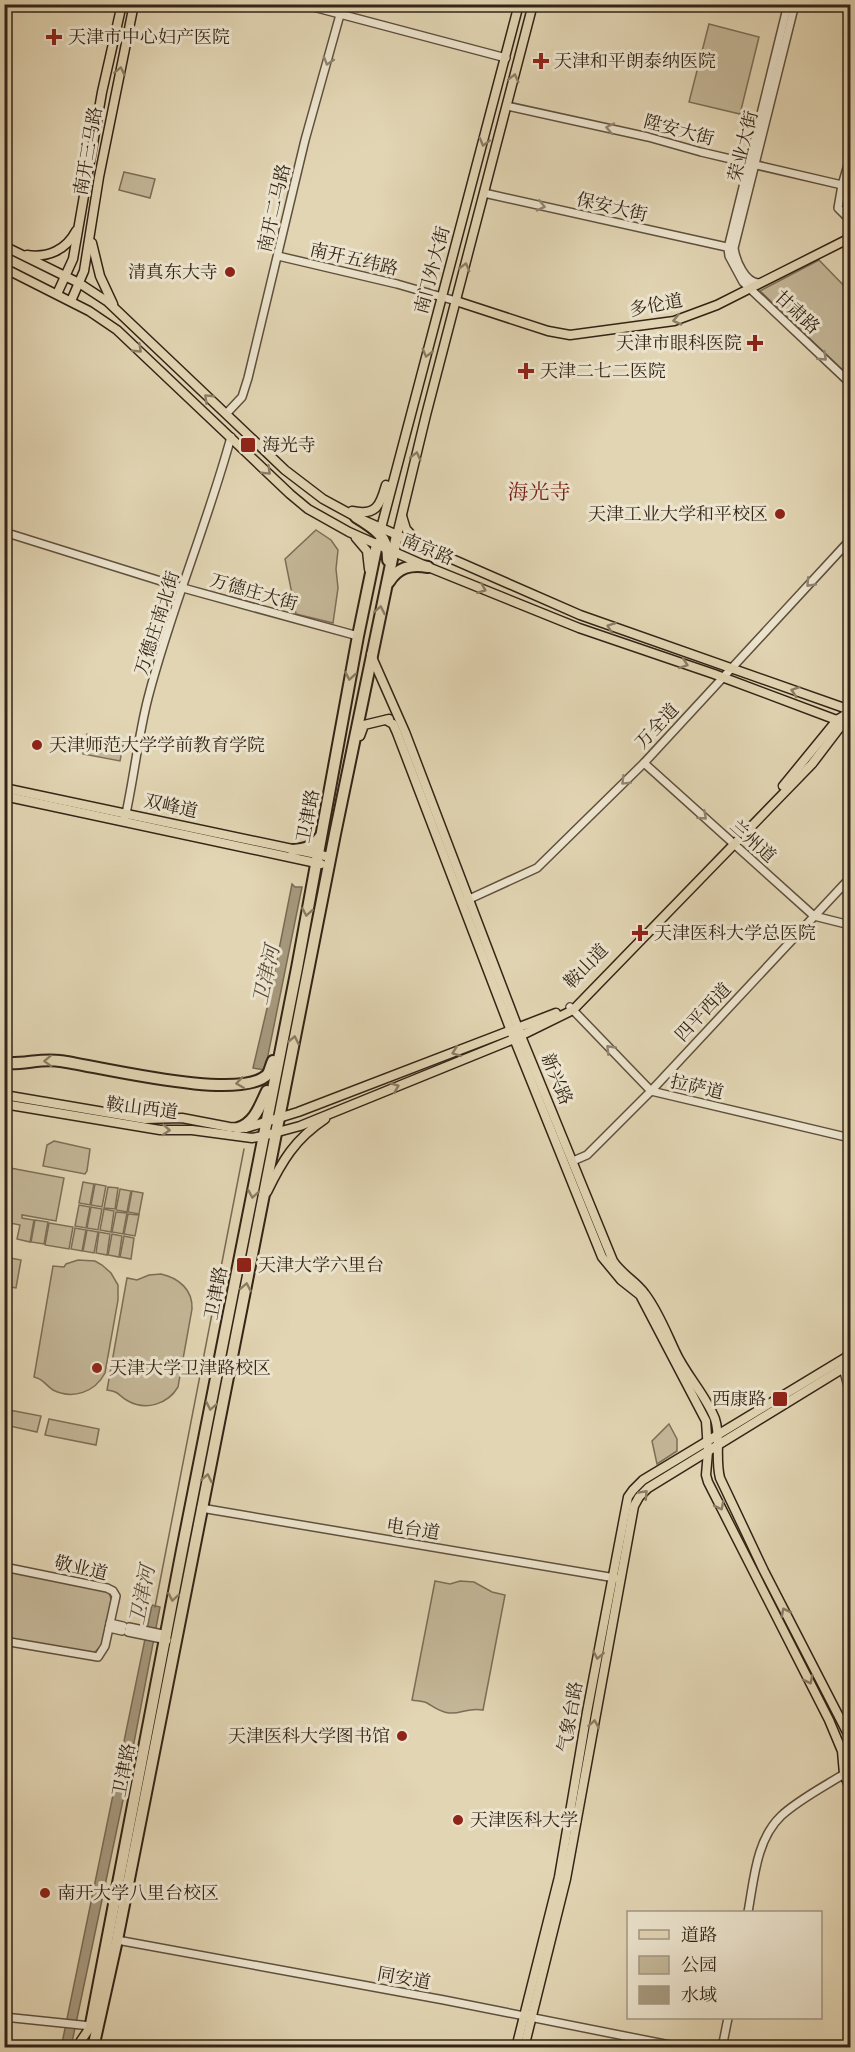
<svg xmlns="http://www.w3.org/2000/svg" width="855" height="2052" font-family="'Libre Caslon Text','Noto Serif SC',serif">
	<rect width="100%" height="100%" fill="#e2d5b3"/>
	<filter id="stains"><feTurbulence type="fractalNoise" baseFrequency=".00333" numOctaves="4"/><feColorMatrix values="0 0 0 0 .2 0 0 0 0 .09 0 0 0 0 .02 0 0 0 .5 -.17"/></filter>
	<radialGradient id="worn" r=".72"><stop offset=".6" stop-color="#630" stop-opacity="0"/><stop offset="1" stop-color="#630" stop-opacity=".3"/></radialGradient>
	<g fill="#c4b798" stroke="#7c6e57" stroke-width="1.5">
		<path d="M709 24 759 37 740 114 689 102Z"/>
		<path d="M124 172 155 179 150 198 119 190Z"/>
		<path d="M819 260 850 292V377L760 291Z"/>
		<path d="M316 530 331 540 338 550 336 569 338 588 333 623 296 614 285 559Z"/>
		<path d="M87 734 124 741 120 761 83 754Z"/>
		<path d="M54 1141 90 1149 87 1171 85 1174 43 1166 47 1145Z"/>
		<path d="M5 1167 64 1178 56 1221 22 1215V1218L34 1220 30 1242 17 1239 20 1225 5 1222Z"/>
		<path d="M83 1182 94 1184 90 1205 79 1203Z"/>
		<path d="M95 1184 106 1186 102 1207 91 1205Z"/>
		<path d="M108 1187 118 1188 115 1209 104 1208Z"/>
		<path d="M120 1189 131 1191 127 1212 116 1210Z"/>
		<path d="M132 1191 143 1193 139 1214 128 1212Z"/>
		<path d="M79 1205 90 1207 86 1228 75 1226Z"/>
		<path d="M91 1207 102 1209 98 1230 87 1228Z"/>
		<path d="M104 1209 114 1211 111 1232 100 1230Z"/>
		<path d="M116 1212 127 1213 123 1234 112 1232Z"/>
		<path d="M128 1214 139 1215 135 1236 124 1234Z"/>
		<path d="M35 1220 48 1222 44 1244 31 1242Z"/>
		<path d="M49 1223 73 1227 69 1249 45 1245Z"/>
		<path d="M75 1228 86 1230 82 1251 71 1249Z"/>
		<path d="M87 1230 98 1232 94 1253 83 1251Z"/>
		<path d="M99 1232 110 1234 107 1255 96 1253Z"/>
		<path d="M112 1234 122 1236 119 1257 108 1255Z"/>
		<path d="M124 1236 134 1238 131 1259 120 1257Z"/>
		<path d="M5 1257 21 1260 16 1288 5 1286Z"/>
		<path d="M78 1260 95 1261 102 1265 111 1273 118 1285V1300L105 1373C95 1392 73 1400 53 1390 45 1385 44 1379 34 1377L53 1266 64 1267 66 1264Z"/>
		<path d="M161 1274C179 1278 193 1290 192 1309L178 1387C168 1404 146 1411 128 1401 117 1395 121 1392 107 1390L127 1278 137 1280 149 1275Z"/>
		<path d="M4 1409 41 1416 37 1432 5 1425Z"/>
		<path d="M49 1419 99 1429 96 1445 45 1435Z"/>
		<path d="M669 1424 677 1439V1451L657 1464 652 1441Z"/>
		<path d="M4 1569 105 1589C119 1598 106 1630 103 1644L93 1654 5 1638Z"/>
		<path d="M435 1581 450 1584 460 1581 474 1582 492 1592 505 1595 483 1710C468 1707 462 1714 449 1713 439 1712 434 1707 427 1703 423 1701 416 1701 412 1700Z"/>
	</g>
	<g fill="#a6997e" stroke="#786a54" stroke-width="1.5">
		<path d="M292 884 295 887H302L265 1070 253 1068 269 1000Z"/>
		<path d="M152 1605 160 1607 123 1800 71 2047 61 2048Z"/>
	</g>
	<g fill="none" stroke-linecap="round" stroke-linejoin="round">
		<path stroke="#786a54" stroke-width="1.5" d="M155 1607 244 1149"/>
		<defs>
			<g id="minor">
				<path d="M302 4 506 58"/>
				<path d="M788 4 728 248 729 256 743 282 850 383"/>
				<path d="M507 106 648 137 701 152 842 185"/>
				<path d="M850 158 842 185 838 208 850 220"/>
				<path d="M484 193 731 248"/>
				<path d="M278 256 397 284 456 301"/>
				<path d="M759 283C745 283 736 261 734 248L795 4"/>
				<path d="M226 414 242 397 248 378 305 140 343 4"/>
				<path d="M4 532 183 588 358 636"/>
				<path d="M644 763 814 916 850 925"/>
				<path d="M125 818C134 778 138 737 148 698 171 609 207 525 231 437"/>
				<path d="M465 901 537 868 644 763 850 540"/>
				<path d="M570 1007 651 1091 850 1138"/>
				<path d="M573 1161 587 1155 651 1091 850 878"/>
				<path d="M850 1345 843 1368 850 1394"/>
				<path d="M201 1508 615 1578"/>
				<path d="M4 1567 107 1588 113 1591 116 1596 105 1646 98 1657 4 1641"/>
				<path d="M110 1623 123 1626"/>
				<path d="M129 1627 167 1635"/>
				<path d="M109 1628 122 1631"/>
				<path d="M128 1632 167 1640"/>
				<path d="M748 1912C754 1880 756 1840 781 1816 798 1800 825 1786 844 1774"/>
				<path d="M117 1940 444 2000 685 2048"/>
				<path d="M4 2017 91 2026"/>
				<path d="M722 2048 728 2018"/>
				<path d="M842 2048 850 2042"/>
			</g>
			<g id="major">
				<path d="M92 243 100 276 113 304"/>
				<path d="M4 246 79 283 108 302 285 470 323 499 356 517 580 615 850 710"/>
				<path d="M27 255C48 258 66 250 76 231"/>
				<path d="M4 268 89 311 117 330 290 494 308 509 349 532 428 567 579 628 714 674 842 722"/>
				<path d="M57 294 73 259 102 92 122 4"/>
				<path d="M71 301 84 271 99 177 134 4"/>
				<path d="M456 301 548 331 570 335 674 321 717 305 850 238"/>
				<path d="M352 511C376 516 380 506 386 485"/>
				<path d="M402 516 406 529 416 540"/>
				<path d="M380 532 519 4"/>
				<path d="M397 535 426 415 533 4"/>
				<path d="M356 538 367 551 369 569"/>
				<path d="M371 655 405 732 521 1036 613 1261C622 1275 636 1281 645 1294 658 1311 666 1332 675 1351 685 1374 706 1395 715 1419 721 1437 715 1459 720 1478L764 1571 850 1738"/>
				<path d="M386 720 393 724 397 733 511 1031 602 1257 621 1280 640 1295 706 1421 708 1451 706 1475 708 1482 829 1720 842 1751 844 1774 850 1788"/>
				<path d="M360 736 364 725 389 719"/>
				<path d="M783 786 837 720 850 712"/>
				<path d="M4 788 330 857"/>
				<path d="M4 796 321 864"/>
				<path d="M4 1095 145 1119 182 1118 229 1127 246 1128 298 1112 556 1013"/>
				<path d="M4 1104 160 1130H192L252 1138 263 1136 300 1126 514 1039 573 1010 812 764 850 714"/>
				<path d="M267 1192C282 1161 295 1139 325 1119"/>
				<path d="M78 2048 80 2042 91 2026"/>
				<path d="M516 2048 559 1877 587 1712 628 1497 633 1490 643 1480 850 1355"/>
				<path d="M524 2048 566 1879 634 1506 639 1497 648 1488 850 1364"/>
			</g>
			<g id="highway">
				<path d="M356 517C374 528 389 537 388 560"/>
				<path d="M389 582C398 567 411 564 428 567"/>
				<path d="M293 850C305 849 313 847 320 837"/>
				<path d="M4 1063C23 1065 41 1058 60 1061 97 1066 242 1103 268 1074 270 1070 271 1065 273 1061"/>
				<path d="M238 1128C255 1123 260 1105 267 1091"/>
				<path d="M91 2024 182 1550 297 968 358 636 377 544"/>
				<path d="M93 2048 117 1940 335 834 397 535"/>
			</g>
		</defs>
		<use href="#minor" stroke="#5f503d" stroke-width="10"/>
		<use href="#major" stroke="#332416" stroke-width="11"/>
		<use href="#highway" stroke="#332416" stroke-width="14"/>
		<use href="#minor" stroke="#ece4ce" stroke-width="7"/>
		<use href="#major" stroke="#e2d5b3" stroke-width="8"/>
		<use href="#highway" stroke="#e2d5b3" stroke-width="10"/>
	</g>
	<defs><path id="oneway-chevron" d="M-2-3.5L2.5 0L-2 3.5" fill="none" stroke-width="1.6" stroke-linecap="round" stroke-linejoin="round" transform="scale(1.5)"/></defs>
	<g stroke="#908472">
		<use href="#oneway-chevron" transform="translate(328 61) rotate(107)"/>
		<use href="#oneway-chevron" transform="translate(610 128) rotate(-168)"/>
		<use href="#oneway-chevron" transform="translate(541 206) rotate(13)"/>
		<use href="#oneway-chevron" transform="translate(823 357) rotate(43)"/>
		<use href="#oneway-chevron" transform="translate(810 583) rotate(133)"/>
		<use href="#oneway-chevron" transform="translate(625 781) rotate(135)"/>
		<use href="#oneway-chevron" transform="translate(703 816) rotate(42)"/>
		<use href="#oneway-chevron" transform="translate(610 1049) rotate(-134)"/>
	</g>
	<g stroke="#8a7c64">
		<use href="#oneway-chevron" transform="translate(120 71) rotate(-78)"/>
		<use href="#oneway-chevron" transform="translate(514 78) rotate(-76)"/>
		<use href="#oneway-chevron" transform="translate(484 142) rotate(105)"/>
		<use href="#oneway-chevron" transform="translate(465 267) rotate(-75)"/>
		<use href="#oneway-chevron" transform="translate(677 320) rotate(167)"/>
		<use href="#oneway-chevron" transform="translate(138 349) rotate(43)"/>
		<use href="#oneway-chevron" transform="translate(427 353) rotate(105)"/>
		<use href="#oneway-chevron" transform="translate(208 398) rotate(-136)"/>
		<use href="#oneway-chevron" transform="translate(416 456) rotate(-76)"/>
		<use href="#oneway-chevron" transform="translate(267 471) rotate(44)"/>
		<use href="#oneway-chevron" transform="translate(482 589) rotate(22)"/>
		<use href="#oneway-chevron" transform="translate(380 610) rotate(-79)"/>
		<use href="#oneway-chevron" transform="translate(611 627) rotate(-160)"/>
		<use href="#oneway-chevron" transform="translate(684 664) rotate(19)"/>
		<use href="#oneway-chevron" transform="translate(350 676) rotate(100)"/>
		<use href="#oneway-chevron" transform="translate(795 691) rotate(-161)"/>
		<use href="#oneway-chevron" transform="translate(307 912) rotate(100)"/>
		<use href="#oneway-chevron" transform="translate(294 1040) rotate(-79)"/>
		<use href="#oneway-chevron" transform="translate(456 1052) rotate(159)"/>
		<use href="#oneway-chevron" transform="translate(48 1061) rotate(178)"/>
		<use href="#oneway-chevron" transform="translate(240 1083) rotate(172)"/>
		<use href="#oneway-chevron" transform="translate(395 1087) rotate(-22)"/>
		<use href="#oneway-chevron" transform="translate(166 1130) rotate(4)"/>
		<use href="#oneway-chevron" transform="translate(253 1194) rotate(100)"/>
		<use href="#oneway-chevron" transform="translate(246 1287) rotate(-79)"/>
		<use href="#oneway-chevron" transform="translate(211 1406) rotate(101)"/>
		<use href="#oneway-chevron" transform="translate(207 1478) rotate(-78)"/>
		<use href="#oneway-chevron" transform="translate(644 1494) rotate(-47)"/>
		<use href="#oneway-chevron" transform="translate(720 1506) rotate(63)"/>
		<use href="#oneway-chevron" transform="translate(173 1597) rotate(100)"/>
		<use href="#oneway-chevron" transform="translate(785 1612) rotate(-117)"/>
		<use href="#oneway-chevron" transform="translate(598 1655) rotate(101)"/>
		<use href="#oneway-chevron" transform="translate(809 1680) rotate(63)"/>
		<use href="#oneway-chevron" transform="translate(594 1724) rotate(-80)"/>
	</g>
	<g fill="#8f2418" stroke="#ece4ce" stroke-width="2">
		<path d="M51 28h6v6h6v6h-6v6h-6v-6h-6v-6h6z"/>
		<path d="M538 52h6v6h6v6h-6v6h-6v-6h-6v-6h6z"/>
		<circle cx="230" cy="272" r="6"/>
		<path d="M752 334h6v6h6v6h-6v6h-6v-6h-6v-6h6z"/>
		<path d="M523 362h6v6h6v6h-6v6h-6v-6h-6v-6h6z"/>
		<rect x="240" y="437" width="16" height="16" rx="3"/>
		<circle cx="780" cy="514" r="6"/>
		<circle cx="37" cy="745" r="6"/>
		<path d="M637 924h6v6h6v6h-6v6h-6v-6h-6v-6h6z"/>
		<rect x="236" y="1257" width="16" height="16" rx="3"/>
		<circle cx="97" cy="1368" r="6"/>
		<rect x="772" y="1391" width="16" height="16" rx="3"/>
		<circle cx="402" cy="1736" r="6"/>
		<circle cx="458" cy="1820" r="6"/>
		<circle cx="45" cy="1893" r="6"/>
	</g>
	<g text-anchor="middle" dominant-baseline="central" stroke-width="6" stroke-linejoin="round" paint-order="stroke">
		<g font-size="18" fill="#332416" stroke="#ece4ce" text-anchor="start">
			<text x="68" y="37">天津市中心妇产医院</text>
			<text x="554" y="61">天津和平朗泰纳医院</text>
			<text x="218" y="272" text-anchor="end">清真东大寺</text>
			<text x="742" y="343" text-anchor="end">天津市眼科医院</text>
			<text x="540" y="371">天津二七二医院</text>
			<text x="262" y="445">海光寺</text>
			<text x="768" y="514" text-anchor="end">天津工业大学和平校区</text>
			<text x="49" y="745">天津师范大学学前教育学院</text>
			<text x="654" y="933">天津医科大学总医院</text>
			<text x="258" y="1265">天津大学六里台</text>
			<text x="109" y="1368">天津大学卫津路校区</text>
			<text x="766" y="1399" text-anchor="end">西康路</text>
			<text x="390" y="1736" text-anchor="end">天津医科大学图书馆</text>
			<text x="470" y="1820">天津医科大学</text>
			<text x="57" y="1893">南开大学八里台校区</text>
		</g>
		<g font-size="18" fill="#332416" stroke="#ece4ce">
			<text transform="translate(679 130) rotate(15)">陞安大街</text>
			<text transform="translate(743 146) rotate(-76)">荣业大街</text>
			<text transform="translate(88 151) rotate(-80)">南开三马路</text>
			<text transform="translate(612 207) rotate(13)">保安大街</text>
			<text transform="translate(274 208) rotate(-77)">南开二马路</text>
			<text transform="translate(354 259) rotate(13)">南开五纬路</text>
			<text transform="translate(432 270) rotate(-75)">南门外大街</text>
			<text transform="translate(656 305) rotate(-11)">多伦道</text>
			<text transform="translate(797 312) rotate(43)">甘肃路</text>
			<text transform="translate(428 549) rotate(23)">南京路</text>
			<text transform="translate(254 592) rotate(16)">万德庄大街</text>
			<text transform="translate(157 623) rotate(-72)">万德庄南北街</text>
			<text transform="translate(657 726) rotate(-47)">万全道</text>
			<text transform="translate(171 806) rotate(12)">双峰道</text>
			<text transform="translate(308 816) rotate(-79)">卫津路</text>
			<text transform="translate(753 841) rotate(42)">兰州道</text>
			<text transform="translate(586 966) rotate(-46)">鞍山道</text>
			<text transform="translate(703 1012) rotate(-47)">四平西道</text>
			<text transform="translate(557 1079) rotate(68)">新兴路</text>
			<text transform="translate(697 1087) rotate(13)">拉萨道</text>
			<text transform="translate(142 1108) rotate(7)">鞍山西道</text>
			<text transform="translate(216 1293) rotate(-79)">卫津路</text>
			<text transform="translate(413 1529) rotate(9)">电台道</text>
			<text transform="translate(81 1568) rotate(13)">敬业道</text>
			<text transform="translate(570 1717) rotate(-80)">气象台路</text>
			<text transform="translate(124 1770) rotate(-79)">卫津路</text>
			<text transform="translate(404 1978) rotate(10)">同安道</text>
		</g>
		<g font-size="20" font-style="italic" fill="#564735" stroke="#ece4ce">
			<text transform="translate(266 975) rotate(-78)">卫津河</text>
			<text transform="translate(142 1595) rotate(-79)">卫津河</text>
		</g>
		<g font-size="21" fill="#7a1f14" stroke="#ece4ce">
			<text x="539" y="491">海光寺</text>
		</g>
	</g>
	<rect width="855" height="2052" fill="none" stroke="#e2d5b3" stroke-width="24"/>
	<rect x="6" y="6" width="843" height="2040" fill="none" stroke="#332416" stroke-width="3"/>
	<rect x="12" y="12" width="831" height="2028" fill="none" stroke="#332416" stroke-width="1.5"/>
	<rect x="627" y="1911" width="195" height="108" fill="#ece4ce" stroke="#a29784" stroke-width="1.5"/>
	<rect x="639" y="1930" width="30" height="9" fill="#e2d5b3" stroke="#a29784" stroke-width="1.5"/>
	<text x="681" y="1941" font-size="18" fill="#332416">道路</text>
	<rect x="639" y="1956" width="30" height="18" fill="#c4b798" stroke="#a29784" stroke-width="1.5"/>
	<text x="681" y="1971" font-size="18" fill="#332416">公园</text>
	<rect x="639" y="1986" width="30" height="18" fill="#a6997e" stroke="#a29784" stroke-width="1.5"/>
	<text x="681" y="2001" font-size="18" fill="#332416">水域</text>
	<rect width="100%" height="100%" filter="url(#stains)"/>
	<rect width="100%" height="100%" fill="url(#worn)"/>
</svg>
